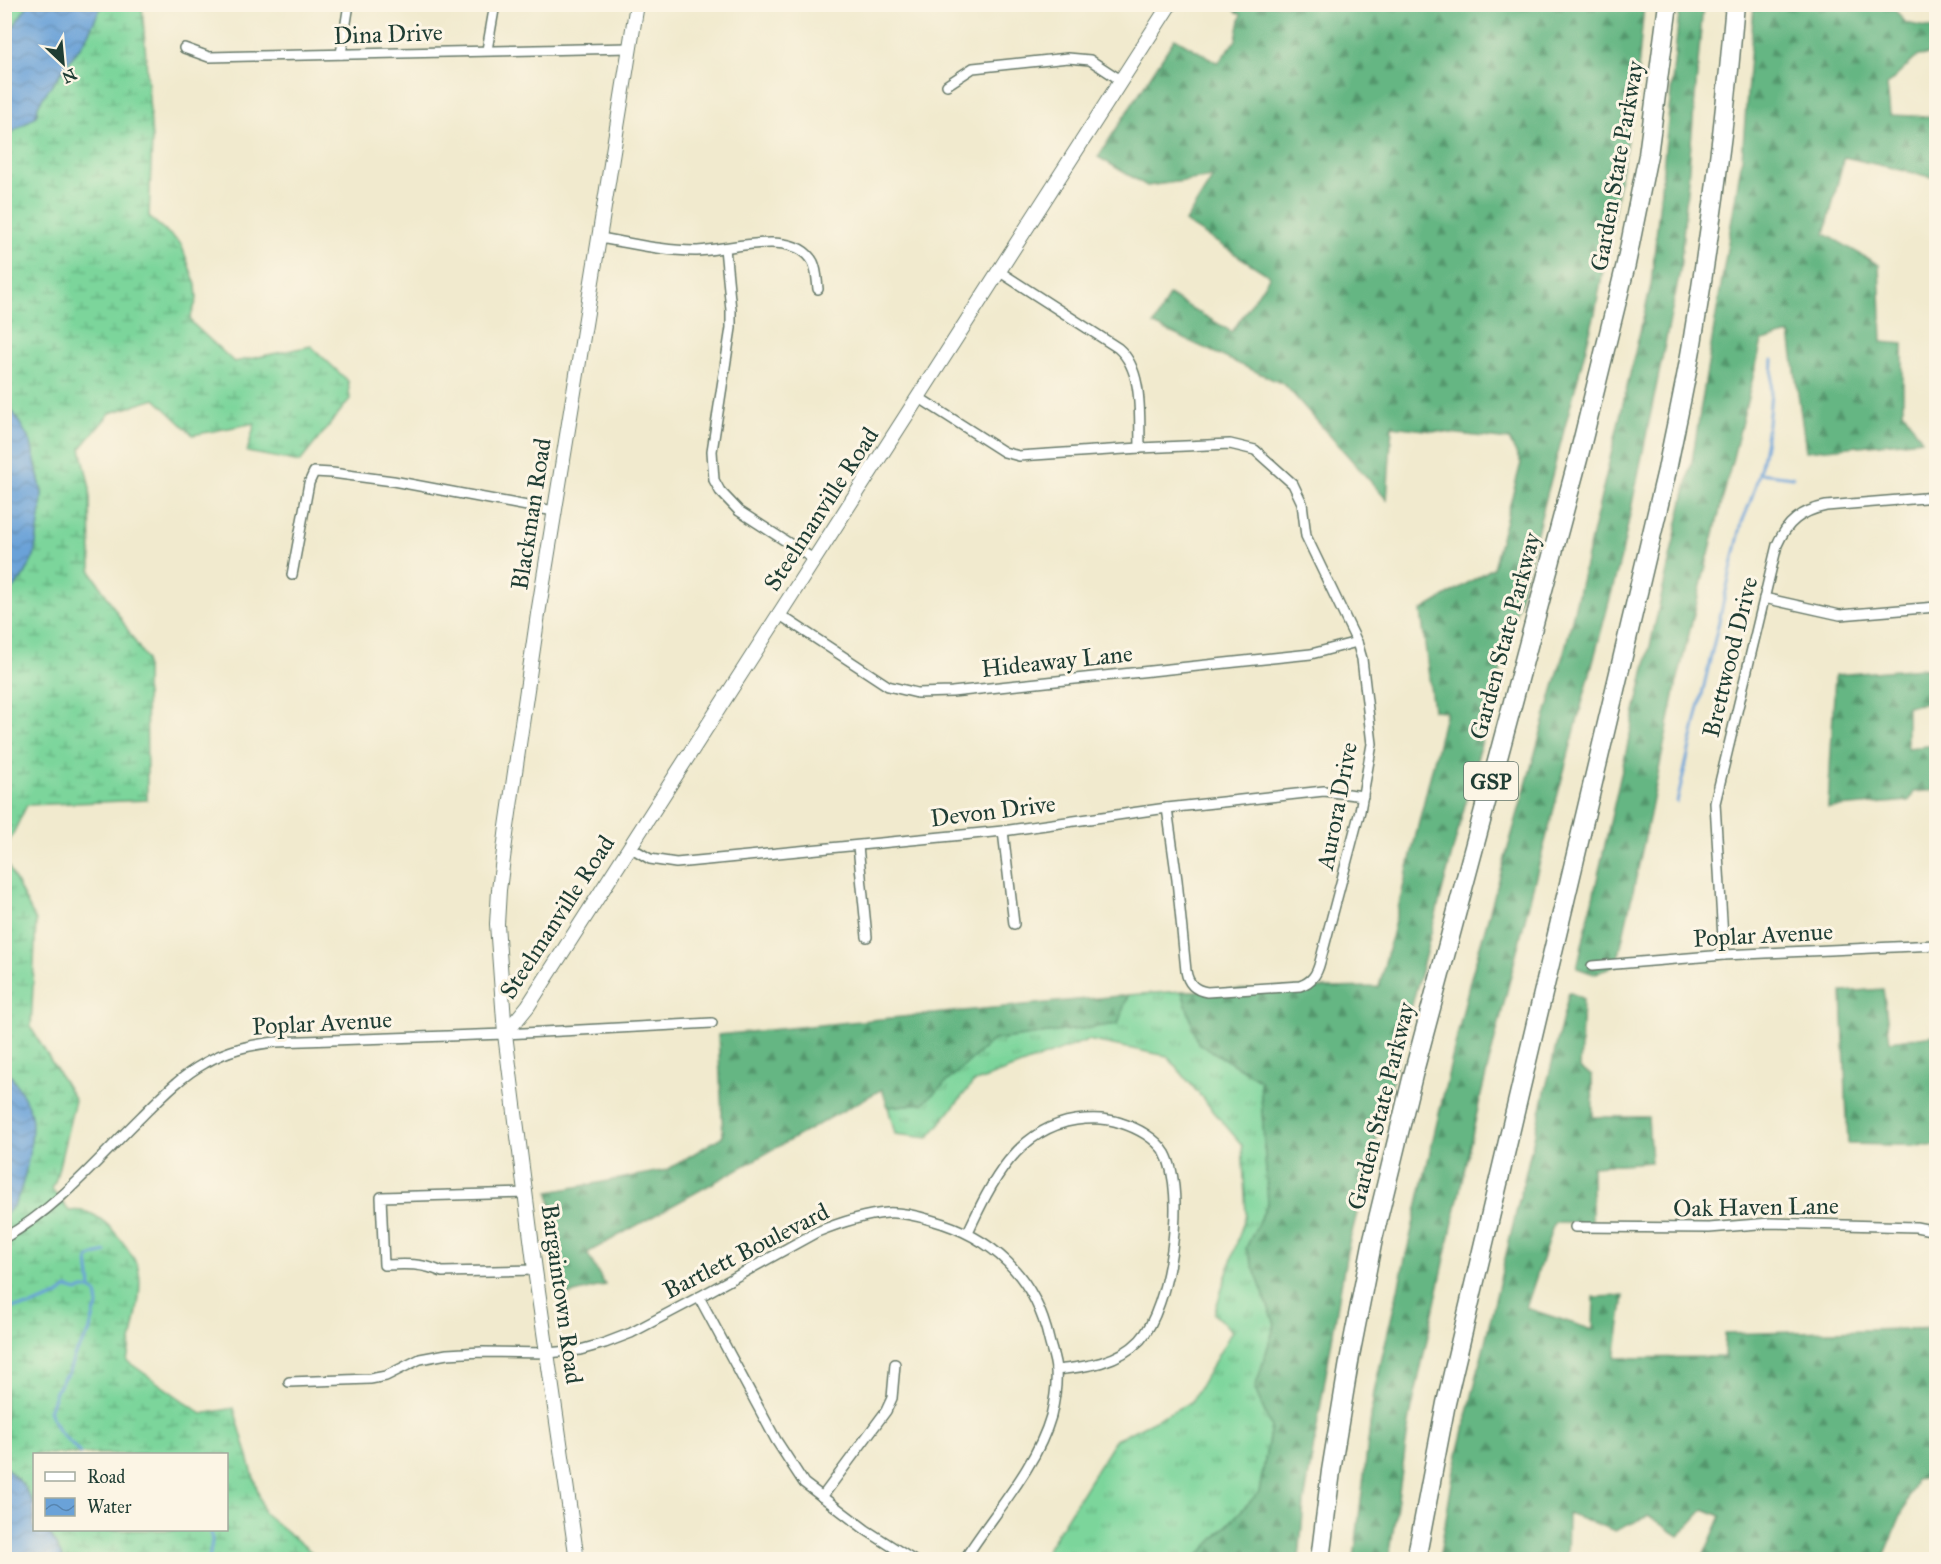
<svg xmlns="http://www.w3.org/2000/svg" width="1941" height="1564" font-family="'IM FELL Great Primer',serif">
	<defs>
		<pattern id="grass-tufts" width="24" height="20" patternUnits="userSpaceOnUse" patternTransform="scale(1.5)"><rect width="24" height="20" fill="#7cd59b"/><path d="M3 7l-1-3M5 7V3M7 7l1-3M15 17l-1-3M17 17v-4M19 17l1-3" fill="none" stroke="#65ae7f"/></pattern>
		<pattern id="forest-firs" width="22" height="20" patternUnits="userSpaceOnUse" patternTransform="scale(1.5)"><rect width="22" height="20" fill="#65b683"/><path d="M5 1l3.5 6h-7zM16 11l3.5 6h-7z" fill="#53956c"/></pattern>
		<pattern id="wetland-marsh" width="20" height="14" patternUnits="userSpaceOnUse" patternTransform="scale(1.5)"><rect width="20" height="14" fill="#7cd59b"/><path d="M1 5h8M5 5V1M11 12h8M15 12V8" fill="none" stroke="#65ae7f"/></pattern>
		<pattern id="water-waves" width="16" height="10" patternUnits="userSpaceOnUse" patternTransform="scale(1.5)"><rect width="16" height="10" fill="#6aa2d8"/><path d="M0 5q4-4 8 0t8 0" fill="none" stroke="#5785b0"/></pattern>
	</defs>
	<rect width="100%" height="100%" fill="#fcf5e5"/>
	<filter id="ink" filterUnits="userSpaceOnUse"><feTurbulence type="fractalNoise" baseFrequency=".0167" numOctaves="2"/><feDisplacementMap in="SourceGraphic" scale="12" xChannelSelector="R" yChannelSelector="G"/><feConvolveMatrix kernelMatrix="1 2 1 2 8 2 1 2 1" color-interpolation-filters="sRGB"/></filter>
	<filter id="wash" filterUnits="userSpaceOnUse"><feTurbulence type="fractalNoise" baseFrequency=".008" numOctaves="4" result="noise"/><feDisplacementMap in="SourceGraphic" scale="24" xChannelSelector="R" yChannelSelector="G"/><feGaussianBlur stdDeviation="1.35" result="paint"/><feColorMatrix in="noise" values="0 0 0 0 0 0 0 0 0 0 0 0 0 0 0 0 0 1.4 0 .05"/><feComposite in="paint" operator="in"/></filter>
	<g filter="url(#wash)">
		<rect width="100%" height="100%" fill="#f1eace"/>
		<path fill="url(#grass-tufts)" stroke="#4e8968" stroke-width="1.5" d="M1182 991 1198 1043 1260 1080 1268 1203 1246 1248 1275 1324 1255 1389 1271 1427 1259 1493 1195 1559H1041L1115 1440 1191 1402 1232 1331 1214 1314 1246 1214 1242 1145 1167 1056 1088 1040 973 1083 928 1138 895 1134 888 1107 923 1103 993 1040 1117 1024 1128 995Z"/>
		<g fill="url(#forest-firs)" stroke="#427a5c" stroke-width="1.5">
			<path d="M1229 5H1644L1636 91 1595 313 1347 1251 1304 1503 1299 1559H1195L1259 1492 1271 1427 1255 1389 1275 1324 1246 1248 1268 1203 1260 1080 1198 1043 1182 991 1379 987 1446 711 1433 710 1421 611 1493 568 1521 463 1509 440 1392 426 1387 500 1285 385 1154 325 1169 295 1232 332 1270 276 1185 222 1213 177 1147 186 1098 157 1175 38 1218 63 1236 40 1241 15Z"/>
			<path d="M1680 5H1703L1680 271 1622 553 1532 891 1480 1099 1410 1417 1389 1559H1354L1374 1392 1470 981 1566 645 1651 285Z"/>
			<path d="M1754 5H1891L1906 23 1936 29V54L1918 56 1887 85 1890 115 1936 117V178L1844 157 1825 234 1879 265 1882 342 1903 344V411L1922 440 1806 451 1790 334 1762 341 1676 686 1650 814 1617 964 1594 974 1577 968 1692 461 1742 158Z"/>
			<path d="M1935 667 1934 702 1907 706V748L1936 745V790L1914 792 1909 801 1828 808 1835 675Z"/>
			<path d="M1883 989 1890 1041 1933 1035 1936 1146 1848 1144 1842 992Z"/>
			<path d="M1569 992 1583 999 1580 1069 1592 1075 1593 1117H1648L1651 1162 1592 1166V1224L1554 1223 1526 1308 1593 1330 1594 1297 1624 1296 1615 1358 1724 1357 1725 1334 1936 1328V1477L1916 1480 1883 1559H1702L1721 1516 1704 1509 1679 1536 1648 1516 1615 1531 1568 1513 1567 1559 1439 1560 1454 1471Z"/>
			<path d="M1128 995 1118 1024 993 1040 923 1103 888 1107 882 1089 587 1253 605 1285 563 1296 549 1192 667 1170 723 1136 718 1035Z"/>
		</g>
		<g fill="url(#wetland-marsh)" stroke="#4e8968" stroke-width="1.5">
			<path d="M5 5H28L5 39Z"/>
			<path d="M102 5H142L152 139 149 217 181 244 196 285 197 299 190 319 193 324 234 362 311 346 348 381 350 399 300 462 247 452 255 423 193 435 155 399 110 413 81 448 90 489 91 571 146 659 147 800 27 805 5 850V599L25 574 34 556 41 510 42 493 31 443 15 415 5 401V137L36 116 38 106 43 97 85 40Z"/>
			<path d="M4 858 36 921 31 1028 75 1100 56 1179 52 1189 69 1211C86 1208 98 1216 110 1227 120 1238 131 1252 137 1265 146 1284 131 1339 127 1361L202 1414 234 1408 264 1513 315 1555 269 1560 63 1559 48 1530H226V1454H34V1505L23 1485 5 1466V1215L14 1205 19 1194 32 1134 18 1087 5 1066Z"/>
		</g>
		<g fill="url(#water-waves)" stroke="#447086" stroke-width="1.5">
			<path d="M28 5H102L85 40 43 97 38 106 36 116 5 137V39Z"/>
			<path d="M5 401 15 415 31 443 42 493 41 510 34 556 25 574 5 599Z"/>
			<path d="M4 1066C14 1081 26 1097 31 1115 35 1133 25 1183 16 1201 14 1206 9 1211 5 1215Z"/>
			<path d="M4 1466 23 1485 34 1505V1530H48L63 1559H5Z"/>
		</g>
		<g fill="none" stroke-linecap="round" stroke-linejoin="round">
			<g stroke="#6aa2d8" stroke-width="3">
				<path d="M1759 473 1793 477"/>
				<path d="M1677 802 1742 522C1766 470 1770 416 1773 360"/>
				<path d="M4 1308 31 1306 57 1296 67 1288 78 1291 84 1289H91"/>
				<path d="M81 1454 58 1430 49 1411 57 1389 64 1377 68 1374 74 1356 89 1333 95 1311 98 1305 96 1293 91 1289 88 1259 94 1255 106 1252"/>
				<path d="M209 1560 212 1541 211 1530"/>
			</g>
		</g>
	</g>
	<g filter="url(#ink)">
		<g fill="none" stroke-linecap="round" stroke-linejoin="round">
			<defs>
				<g id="street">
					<path d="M184 48 209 57 630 48"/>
					<path d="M487 50 495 4"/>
					<path d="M341 54 349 4"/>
					<path d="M947 85 973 68 1068 58 1090 60 1122 81"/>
					<path d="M600 238C631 243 663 251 695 251 727 251 794 227 813 262 817 270 817 281 818 289"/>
					<path d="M725 248 731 310V328L712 451 714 480 720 491 739 511 815 560"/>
					<path d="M1000 272 1118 348C1144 370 1139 416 1140 448"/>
					<path d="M918 397 1004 452 1019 456 1140 448 1230 444 1255 450 1293 484 1302 503 1306 536 1357 642 1362 659 1372 744 1360 811 1320 962C1317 974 1312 982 1300 986L1207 992C1195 990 1188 984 1186 971L1177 880 1167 808"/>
					<path d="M292 575 309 483 314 472 332 473 393 481 554 511"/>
					<path d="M1764 598 1840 615 1936 607"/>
					<path d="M780 615 888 686 917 693 952 692 1311 654 1357 642"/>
					<path d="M1003 831 1014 924"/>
					<path d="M858 846 867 937"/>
					<path d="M630 847 650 859 676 863 1003 831 1167 808 1324 791 1363 796"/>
					<path d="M1724 955 1715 803 1777 545C1787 522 1801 511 1826 506L1936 497"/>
					<path d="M1592 966 1724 955 1936 945"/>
					<path d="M526 1193 381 1197 384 1265C405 1264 422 1263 442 1272L535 1270"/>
					<path d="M1575 1227 1709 1228 1770 1223 1916 1227 1936 1231"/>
					<path d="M968 1232C991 1183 1017 1129 1076 1120 1091 1118 1107 1118 1121 1123 1137 1128 1156 1138 1165 1153 1187 1193 1170 1308 1140 1340 1118 1363 1086 1367 1056 1370"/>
					<path d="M4 1238C58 1208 98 1159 142 1116 161 1097 181 1076 205 1063 227 1050 249 1045 275 1042L505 1034 712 1023"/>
					<path d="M699 1297 776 1440 804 1483 866 1530 913 1560"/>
					<path d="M289 1382 370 1379 386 1376 420 1359 447 1354 482 1352 547 1353 580 1350 605 1343 631 1333 699 1297 817 1232C839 1223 862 1215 887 1213 901 1212 917 1216 931 1220 993 1237 1035 1277 1049 1340 1051 1349 1056 1361 1056 1371 1057 1384 1054 1403 1051 1416 1036 1468 993 1514 964 1560"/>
					<path d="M822 1497 886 1411 892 1398 895 1364"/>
				</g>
				<g id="secondary">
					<path d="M505 1034 528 1006 1170 4"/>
					<path d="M577 1560 535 1270 505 1034 497 924 499 890 507 827 538 614 637 4"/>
				</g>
				<g id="highway">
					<path d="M1320 1560 1331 1471 1350 1356 1373 1239 1413 1075 1578 459 1626 264 1648 155 1668 4"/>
					<path d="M1416 1560 1446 1403 1667 470C1676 424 1687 378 1694 331 1712 223 1726 114 1735 4"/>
				</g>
			</defs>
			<use href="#street" stroke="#687a6a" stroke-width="12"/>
			<use href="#secondary" stroke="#687a6a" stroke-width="16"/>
			<use href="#highway" stroke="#687a6a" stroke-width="21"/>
			<use href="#street" stroke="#fff" stroke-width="9"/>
			<use href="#secondary" stroke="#fff" stroke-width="14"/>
			<use href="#highway" stroke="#fff" stroke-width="18"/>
		</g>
	</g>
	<g text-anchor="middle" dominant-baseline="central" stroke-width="6" stroke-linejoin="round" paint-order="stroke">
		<rect fill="#fcf5e5" stroke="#617469" stroke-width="1.5" x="1464" y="762" width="54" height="38" rx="4.5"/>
		<g font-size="22" font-weight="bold" fill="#1f3d34">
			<text x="1491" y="781">GSP</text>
		</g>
		<g font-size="24" fill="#1f3d34" stroke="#fcf5e5">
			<text transform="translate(388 34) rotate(-2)">Dina Drive</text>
			<text transform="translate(1617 166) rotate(-80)">Garden State Parkway</text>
			<text transform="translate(821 509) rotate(-57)">Steelmanville Road</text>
			<text transform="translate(531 514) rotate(-81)">Blackman Road</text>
			<text transform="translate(1505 636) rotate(-75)">Garden State Parkway</text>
			<text transform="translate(1730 657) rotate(-76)">Brettwood Drive</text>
			<text transform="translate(1057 661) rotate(-6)">Hideaway Lane</text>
			<text transform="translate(1337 806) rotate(-79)">Aurora Drive</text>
			<text transform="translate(993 811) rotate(-7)">Devon Drive</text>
			<text transform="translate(557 917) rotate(-57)">Steelmanville Road</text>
			<text transform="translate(1763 935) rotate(-3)">Poplar Avenue</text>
			<text transform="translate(322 1023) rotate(-3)">Poplar Avenue</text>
			<text transform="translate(1381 1106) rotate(-76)">Garden State Parkway</text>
			<text transform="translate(1756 1207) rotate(-1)">Oak Haven Lane</text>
			<text transform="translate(746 1251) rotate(-27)">Bartlett Boulevard</text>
			<text transform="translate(562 1294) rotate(82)">Bargaintown Road</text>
		</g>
	</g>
	<rect width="1941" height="1564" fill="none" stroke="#fcf5e5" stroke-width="24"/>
	<rect x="33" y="1453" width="195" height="78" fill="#fcf5e5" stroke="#a4ab9e" stroke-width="1.5"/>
	<rect x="45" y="1472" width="30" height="9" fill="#ffffff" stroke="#a4ab9e" stroke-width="1.5"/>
	<text x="87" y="1483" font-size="18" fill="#1f3d34">Road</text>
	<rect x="45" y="1498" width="30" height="18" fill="url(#water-waves)" stroke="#a4ab9e" stroke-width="1.5"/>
	<text x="87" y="1513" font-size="18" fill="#1f3d34">Water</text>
	<g transform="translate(63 63) rotate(154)" stroke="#fcf5e5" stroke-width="4.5" paint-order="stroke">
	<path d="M0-4.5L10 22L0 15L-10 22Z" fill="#1f3d34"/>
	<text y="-9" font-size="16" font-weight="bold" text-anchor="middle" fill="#1f3d34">N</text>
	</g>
</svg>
